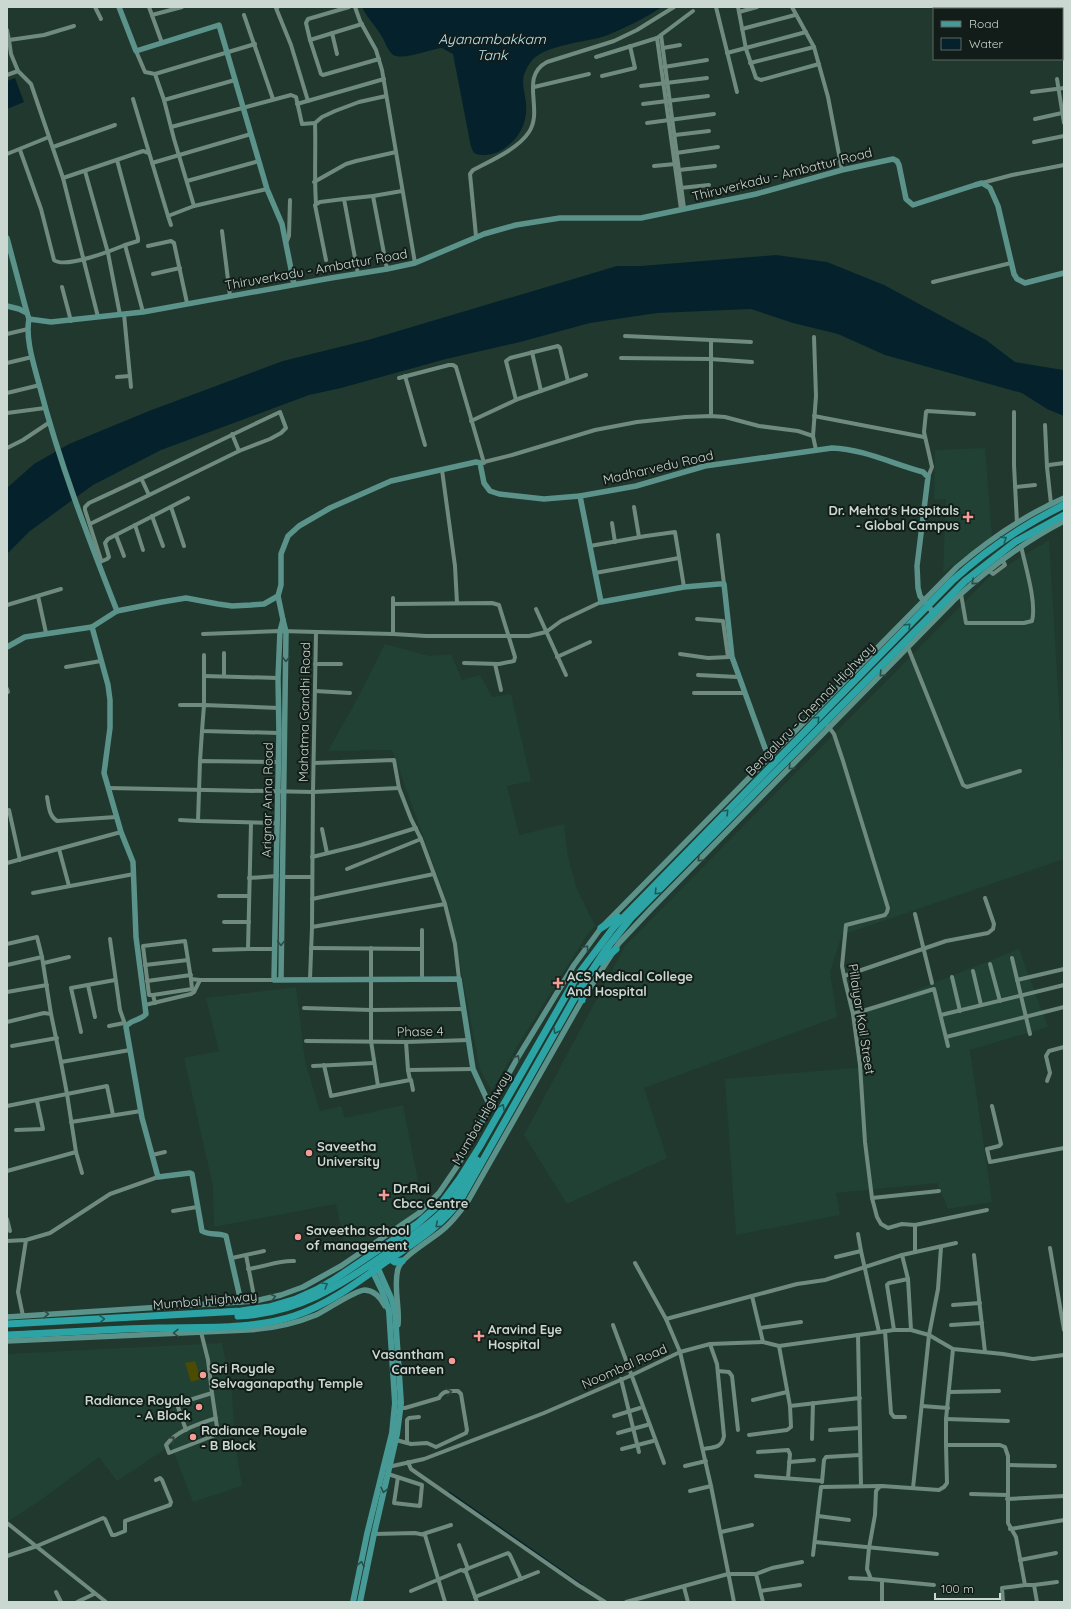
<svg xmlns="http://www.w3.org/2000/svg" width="1071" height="1609" font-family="Quicksand,sans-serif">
	<rect width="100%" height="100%" fill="#20382e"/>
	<g fill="#204134">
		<path d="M7 246 25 308 7 304Z"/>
		<path d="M985 448 992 536 943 573 946 499H934L935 450Z"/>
		<path d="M1049 540 1064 788V859L842 935 830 972 837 1017 644 1088 667 1158 567 1204 524 1135 625 946 991 575Z"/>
		<path d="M385 644 429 656 451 654 462 680 480 675 492 697 511 694 531 781 507 786 519 835 564 824 568 857 577 889 595 926 587 935 518 1045 492 1091 480 1070 449 908 392 750 328 751 355 703Z"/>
		<path d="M1019 949 1048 1027 970 1050 992 1202 948 1209 937 1183 836 1193 840 1215 736 1235 725 1079 866 1067 858 1013Z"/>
		<path d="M296 987 305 1061 320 1111 341 1106 345 1118 403 1105 420 1191 421 1211 346 1254 336 1204 214 1227 213 1187 184 1058 219 1051 206 998Z"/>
		<path d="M222 1343 232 1393 235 1442 242 1486 193 1502 171 1445 117 1481 99 1457 38 1502 7 1522V1354Z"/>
	</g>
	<path fill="#4b4b03" d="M195 1361 201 1379 191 1382 185 1363Z"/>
	<g fill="#05222c">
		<path d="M362 7H662C645 18 627 27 608 35 587 43 542 44 530 63 519 79 524 86 526 103 528 124 518 141 500 151 492 155 482 157 474 153L471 147 453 54 442 48C430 49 401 62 392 54 387 49 385 41 381 35 375 25 367 18 362 7Z"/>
		<path d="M15 78 24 102 7 109V81Z"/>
		<path d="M776 255 827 262 884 285 986 340 1015 362 1063 370 1064 416 1047 409 1022 393 885 355 838 334 793 323 751 309 657 313 590 323 520 342 446 359 341 388 309 395 161 450 93 485 30 531 7 554V488L34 464 69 444 149 411 283 361 368 340 617 266H641Z"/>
	</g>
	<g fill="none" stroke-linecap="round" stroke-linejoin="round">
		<path stroke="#05222c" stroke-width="1.5" d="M449 1492 582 1585"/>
		<g stroke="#6f8a7e" stroke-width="4">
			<path d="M95 7 101 19"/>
			<path d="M149 7 162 43"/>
			<path d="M278 7 276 8 291 45 308 101"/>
			<path d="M349 7 308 19 306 23 310 40 362 24"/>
			<path d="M355 7 360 21 376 50 382 70 415 263"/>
			<path d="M716 7 737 92"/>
			<path d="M738 7 746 49 756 78 761 80 819 64"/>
			<path d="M792 7 814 47 828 97 842 170"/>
			<path d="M739 12 757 7"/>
			<path d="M152 15 182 7"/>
			<path d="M244 15 273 99"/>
			<path d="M742 29 795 15"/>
			<path d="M7 30 9 40 44 35 74 26"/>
			<path d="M332 33 337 54"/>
			<path d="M661 35 693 11"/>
			<path d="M657 38 681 209"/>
			<path d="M7 40H9L11 54 18 71"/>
			<path d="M310 40 321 74 323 75 379 59"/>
			<path d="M663 48 680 45"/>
			<path d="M136 51 145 72 155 74 164 100 174 139 194 206 168 216 171 225"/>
			<path d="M727 53 806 32"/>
			<path d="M596 57 657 38 661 35 684 208"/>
			<path d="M750 63 814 47"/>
			<path d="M664 67 707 60"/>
			<path d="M155 74 255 44"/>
			<path d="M7 75 18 71 31 84 63 178"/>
			<path d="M602 76 635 68 630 46"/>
			<path d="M1057 79 1064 123"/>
			<path d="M641 86 707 78"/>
			<path d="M534 87 589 74"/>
			<path d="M1032 92 1064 88"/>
			<path d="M133 99 168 216"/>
			<path d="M164 100 235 80"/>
			<path d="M297 104 384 79"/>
			<path d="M643 104 708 96"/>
			<path d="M1035 119 1062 113"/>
			<path d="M315 123C316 150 314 177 316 203"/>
			<path d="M647 123 714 114"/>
			<path d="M171 127 291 95 296 97 302 124 315 123 322 117 335 111 359 102 386 96"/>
			<path d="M675 135 709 131"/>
			<path d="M1034 142 1064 136"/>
			<path d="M53 147 115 125"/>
			<path d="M20 150 41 209 54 260C65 269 113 250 125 245"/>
			<path d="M676 153 718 147"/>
			<path d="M7 154 49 137"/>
			<path d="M117 160 138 238V241L125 245 143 312"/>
			<path d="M152 163 251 134"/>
			<path d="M654 166 675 164"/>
			<path d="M679 170 715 166"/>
			<path d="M85 171 108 253 120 315"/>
			<path d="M187 181 259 161"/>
			<path d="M314 182 346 164 356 161 396 152"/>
			<path d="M982 183 1012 175 1064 165"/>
			<path d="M680 188 709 185"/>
			<path d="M373 196 387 269"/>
			<path d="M194 206 267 189"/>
			<path d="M222 231 230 296"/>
			<path d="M476 236 470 174 473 170C490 161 518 149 529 132 544 109 519 77 547 62L614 41 637 30 674 7"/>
			<path d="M286 243 289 236 290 200"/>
			<path d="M148 246 171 241 174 243 187 303"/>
			<path d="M326 260 315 205 320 202 344 199"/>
			<path d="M153 274 180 268"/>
			<path d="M358 274 344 199 373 196 402 191"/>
			<path d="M933 282 1011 263"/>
			<path d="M62 287 71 321"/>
			<path d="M124 314 131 387"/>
			<path d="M98 317 63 178 143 151 149 153"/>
			<path d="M7 334 28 329"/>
			<path d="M625 336 711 340"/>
			<path d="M532 352 541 391"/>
			<path d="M621 358 710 359 752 362"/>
			<path d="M7 363 32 357"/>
			<path d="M405 376 425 445"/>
			<path d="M117 377 130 376"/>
			<path d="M399 378 449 365H453L456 367 484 463"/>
			<path d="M7 393 40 385"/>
			<path d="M516 400 506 361 510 358 558 346 560 348 568 381"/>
			<path d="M1014 412V465L1017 523"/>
			<path d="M7 413 45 408"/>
			<path d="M711 416V340L751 342"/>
			<path d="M814 416 924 437"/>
			<path d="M471 421 518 399 586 375"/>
			<path d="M1045 425 1047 467"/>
			<path d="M232 434 239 451"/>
			<path d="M813 436 816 396 814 337"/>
			<path d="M7 448 23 440 50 422"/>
			<path d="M480 463 512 455 595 430 637 422 685 417 711 416 725 417 759 426 798 431 813 436 816 450"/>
			<path d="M442 470 455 566 457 603"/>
			<path d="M928 477 932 467 924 432 926 412 927 411 974 414"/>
			<path d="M142 480 149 495"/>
			<path d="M1015 487 1035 485"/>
			<path d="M1051 504 1047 467 1049 465 1064 463"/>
			<path d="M171 507 184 546"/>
			<path d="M634 507 639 537"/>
			<path d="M152 516 163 546"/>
			<path d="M612 523 615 542"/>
			<path d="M90 524 239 451 270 439 281 433 286 428 280 412C216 442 153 474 89 503L85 507V510L101 560 98 562"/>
			<path d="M135 525 143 550"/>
			<path d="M116 535 124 556"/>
			<path d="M718 535 724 584"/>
			<path d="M590 546 646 536 675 532 684 587"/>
			<path d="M100 562 107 559 109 557 105 543 108 539 188 498"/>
			<path d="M988 570 993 574 1005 565 1002 559"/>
			<path d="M595 573 679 558"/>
			<path d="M961 594 966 623H1024L1032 621C1037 603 1025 565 1021 546"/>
			<path d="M38 596 46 633"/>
			<path d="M393 598V634"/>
			<path d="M393 604 492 603 499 605 515 657 514 661 499 664 464 663"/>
			<path d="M7 605 61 589"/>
			<path d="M536 609 566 675"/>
			<path d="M697 619 723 621 728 657"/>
			<path d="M316 633 313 792 399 788"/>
			<path d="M203 634 280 631 393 634 426 636H529L546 632 561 621 601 602"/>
			<path d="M907 645 963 785 967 787 1020 771"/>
			<path d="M224 653V676"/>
			<path d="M680 654 708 658 729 657"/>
			<path d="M557 657 590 642"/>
			<path d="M315 664H341"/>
			<path d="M495 664 501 690"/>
			<path d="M66 667 101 661"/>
			<path d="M698 675 738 677"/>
			<path d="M204 676 278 678"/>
			<path d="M7 689 8 692"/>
			<path d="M315 691 350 693"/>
			<path d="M694 693H744"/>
			<path d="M180 705H204V655"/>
			<path d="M279 708 204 705 202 731 279 733"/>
			<path d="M828 726 834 734 843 761 888 908 887 912 885 915 846 925 842 966 845 981 853 1014 860 1065 865 1142 872 1198 877 1217 881 1224 888 1228 902 1224 915 1225V1252"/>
			<path d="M200 761 202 731"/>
			<path d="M314 763 394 760 399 788 411 819 421 839 445 904"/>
			<path d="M108 788 313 792 312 927"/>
			<path d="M47 797C49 807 49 816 57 821L116 817"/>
			<path d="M9 810 20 860"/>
			<path d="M180 820 198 821"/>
			<path d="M277 823 198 821 200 761 278 762"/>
			<path d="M322 829 327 853"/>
			<path d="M59 849 69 886"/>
			<path d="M312 857 361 845 416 828"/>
			<path d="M7 863 121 832"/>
			<path d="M347 869 421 839"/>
			<path d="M282 877H312"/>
			<path d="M249 878 277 876"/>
			<path d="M33 893 134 874"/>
			<path d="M219 896H249"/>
			<path d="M312 899 434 874"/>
			<path d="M915 914 932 983"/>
			<path d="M224 922H249"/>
			<path d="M422 930V979"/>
			<path d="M110 939 120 1010 126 1027"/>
			<path d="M7 944 37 937 42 957 7 965"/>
			<path d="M311 948 422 949"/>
			<path d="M371 948V1041L378 1086 410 1080 408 1070 473 1069"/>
			<path d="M248 949H275"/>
			<path d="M214 950 248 949 251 823"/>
			<path d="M42 957 51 1014"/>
			<path d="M1012 958 1030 1034"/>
			<path d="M44 963 69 957"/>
			<path d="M990 964 1000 1001"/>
			<path d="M145 965 188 960"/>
			<path d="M973 971 981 1005"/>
			<path d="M844 976 946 941 988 933 993 929 994 924 985 898"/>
			<path d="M952 977 960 1011"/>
			<path d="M310 979 312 927 445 904 455 944 459 979"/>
			<path d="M1017 980 1064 969"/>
			<path d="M147 981 191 975"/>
			<path d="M88 985 95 1017"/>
			<path d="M7 992 47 985"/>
			<path d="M153 995H149L143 946 185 941 191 979 200 980"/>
			<path d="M155 1003 153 995 192 989 191 979"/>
			<path d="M145 1005 191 994 194 992 200 980H274"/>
			<path d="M304 1008 371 1010 464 1009"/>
			<path d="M853 1014 934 989 948 1046"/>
			<path d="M941 1015 1064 985"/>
			<path d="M7 1022 44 1013 51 1014 61 1062 130 1050"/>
			<path d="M109 1026 124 1023"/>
			<path d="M81 1032 71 988 115 980"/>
			<path d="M946 1037 1064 1007"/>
			<path d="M306 1041 406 1042 469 1040"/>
			<path d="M406 1042 408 1070"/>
			<path d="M12 1046 57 1038"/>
			<path d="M324 1065 331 1096 378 1086"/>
			<path d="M313 1066 374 1063"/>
			<path d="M411 1080 413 1090"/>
			<path d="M1047 1081 1050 1073 1046 1056 1049 1051 1064 1047"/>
			<path d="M7 1106 67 1094 61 1062"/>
			<path d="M992 1106 1001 1144 999 1146 987 1149 990 1162 1064 1148"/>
			<path d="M71 1122 141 1111"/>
			<path d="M16 1130 43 1129 37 1101"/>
			<path d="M152 1155 165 1152"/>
			<path d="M7 1171 76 1152"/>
			<path d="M82 1173 76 1152 67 1094 107 1086 113 1115"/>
			<path d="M872 1198 939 1191"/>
			<path d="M173 1211 197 1207"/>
			<path d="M7 1219 10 1231"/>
			<path d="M915 1225 987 1210"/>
			<path d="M858 1234 861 1251"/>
			<path d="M26 1240 50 1233 110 1194 158 1177"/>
			<path d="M7 1241 26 1240 18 1292 23 1316"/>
			<path d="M1050 1248 1064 1330"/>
			<path d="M246 1255 255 1301"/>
			<path d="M902 1255 908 1279 911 1330"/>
			<path d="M974 1255 985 1352"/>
			<path d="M836 1257 861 1251 879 1332"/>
			<path d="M232 1258 264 1251"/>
			<path d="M635 1263 666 1319"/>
			<path d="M248 1269C264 1267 279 1260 294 1261"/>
			<path d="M752 1296 797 1284 825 1280 902 1255 956 1243"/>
			<path d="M953 1305 980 1303"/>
			<path d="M613 1325 664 1463"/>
			<path d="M951 1325 982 1323"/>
			<path d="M760 1328 801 1322"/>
			<path d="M894 1330 887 1285 889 1283 908 1279"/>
			<path d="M885 1331 891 1413 894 1417H905"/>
			<path d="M858 1335 861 1486"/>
			<path d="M953 1349 946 1419V1445H1000L1005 1447 1008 1456V1523L1016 1537 1025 1585 1002 1588 1003 1602"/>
			<path d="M718 1371 729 1372 732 1376 738 1430"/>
			<path d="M621 1379 639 1452"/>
			<path d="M950 1392 999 1391"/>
			<path d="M212 1393 218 1434 169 1453 166 1445C177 1430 199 1424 216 1418"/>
			<path d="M753 1400 787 1392"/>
			<path d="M790 1406 860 1398"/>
			<path d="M922 1406 948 1408"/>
			<path d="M614 1416 640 1408"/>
			<path d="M946 1419 1008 1421"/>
			<path d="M186 1430 178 1407 180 1403 212 1393 208 1360 201 1332"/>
			<path d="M830 1430 859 1428"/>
			<path d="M618 1433 647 1425"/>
			<path d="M749 1435 787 1430 791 1427 790 1406 779 1346"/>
			<path d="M812 1439 813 1403"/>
			<path d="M396 1440 411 1444 427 1443 436 1447 466 1433 467 1430 461 1394 458 1391C450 1391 443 1390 439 1398L405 1408H400"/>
			<path d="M407 1443V1420L409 1418 419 1417"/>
			<path d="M622 1449 653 1441"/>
			<path d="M703 1449C714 1447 722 1448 724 1436L717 1364 710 1344"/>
			<path d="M758 1452 788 1450 790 1454 788 1478"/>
			<path d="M408 1462 411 1469 578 1585 605 1602"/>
			<path d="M789 1462 814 1460"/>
			<path d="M1008 1465 1055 1466"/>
			<path d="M685 1466 706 1461"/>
			<path d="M388 1467 424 1459 544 1413 632 1375 680 1352 666 1319 752 1296 763 1342 779 1346 894 1330H911L929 1335 953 1349 1003 1354 1033 1359 1064 1355"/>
			<path d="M388 1474 422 1485 420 1506 394 1503 398 1477"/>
			<path d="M756 1476 822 1481"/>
			<path d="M822 1482 824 1460 826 1457 860 1455"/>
			<path d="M913 1488 929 1335 938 1289 941 1247"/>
			<path d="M690 1491 711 1486"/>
			<path d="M971 1494 1007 1495"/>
			<path d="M1007 1499 1064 1496"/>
			<path d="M818 1516 849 1520"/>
			<path d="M7 1523 106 1602"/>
			<path d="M1010 1529 1064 1520"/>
			<path d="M721 1532 752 1525"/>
			<path d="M374 1534 415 1533 425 1535 445 1602"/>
			<path d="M423 1534 451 1525"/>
			<path d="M815 1542 937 1554"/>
			<path d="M459 1545 468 1569"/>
			<path d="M813 1555 821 1487 881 1486"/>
			<path d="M7 1556 37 1546 103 1518 105 1519 112 1535H115L125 1531V1521L170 1505 171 1502 162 1480 160 1478 156 1480"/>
			<path d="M1020 1560 1056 1553"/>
			<path d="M464 1570 508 1553 510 1555 521 1579"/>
			<path d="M756 1574 763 1602"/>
			<path d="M850 1578 871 1579"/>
			<path d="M882 1580 934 1585"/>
			<path d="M1025 1585H1034L1037 1602"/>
			<path d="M1034 1585 1057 1582"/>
			<path d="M684 1587 688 1602"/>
			<path d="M411 1591 461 1570 466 1572 477 1602"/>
			<path d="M761 1591 800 1585"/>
			<path d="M56 1592 61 1602"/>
			<path d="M475 1597 538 1572"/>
			<path d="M77 1602 94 1594"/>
			<path d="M626 1602 728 1574H756L772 1568 802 1562"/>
			<path d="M734 1602 711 1486 680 1352 710 1344 763 1342"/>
			<path d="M882 1602V1580L871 1579 867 1569 869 1548 875 1515 876 1491 879 1487 882 1486 939 1490 944 1487 947 1483 946 1445"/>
		</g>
		<g stroke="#5b928a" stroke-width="5.5">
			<path d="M119 7 136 51 219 25 267 189 282 224 294 284"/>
			<path d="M7 238 27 313"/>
			<path d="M7 306 19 309 27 313 29 319 51 322 143 312 331 278 387 269 415 263 484 234 516 225 560 218H641L756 194 842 170 893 159 897 161 899 165 906 199 913 205 975 185 982 183 990 188 998 206 1014 274 1017 279 1025 283 1064 273"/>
			<path d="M29 319C25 338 34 365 39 384 59 462 88 537 117 611"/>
			<path d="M580 496 601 602 684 587 719 584H724L732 657 765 748 770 757"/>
			<path d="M278 596 283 620 286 632 281 979"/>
			<path d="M283 620 280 631 278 678 279 733 274 980 459 979 473 1069 490 1106"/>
			<path d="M92 627 108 685 110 700V728L104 773 121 832 133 862 136 937 146 1014C140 1021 129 1020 126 1027L142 1118 158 1177 190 1173 192 1174 202 1231C210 1236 218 1232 226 1236L241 1302"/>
			<path d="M7 647 25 637 92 627 117 611 162 602 186 598 218 604 232 606 251 605 264 604 278 596 281 585V554L288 536 299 526 330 508 391 481 476 462 480 463 484 483 490 491 499 494 544 499 580 496 636 486 705 466 832 448C863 449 893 464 923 472L928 477 917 566 918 588 920 596 937 617"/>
			<path d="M7 1317 255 1301 281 1295 303 1287 341 1266 419 1213 439 1193 458 1165 518 1057 574 965 601 928 957 567C990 539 1025 515 1064 498"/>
			<path d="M398 1325C400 1307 393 1287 398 1269 401 1256 435 1238 446 1227 455 1219 461 1210 468 1201L582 1000 619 943 650 910 954 600C988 569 1023 542 1064 521"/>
			<path d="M7 1341 247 1330C271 1329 294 1324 316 1315 327 1310 355 1290 365 1290 375 1291 381 1298 385 1306"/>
		</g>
		<g stroke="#479a95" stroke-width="6">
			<path d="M353 1602 367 1534 392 1433 395 1403 389 1311 382 1291 371 1268"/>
			<path d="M360 1602 374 1534 397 1434 401 1403 395 1312 392 1300 376 1264"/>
		</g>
		<g stroke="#2ca4a5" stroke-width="7">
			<path d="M601 928 618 917"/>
			<path d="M601 962 616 949"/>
			<path d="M580 988 582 1000"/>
			<path d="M390 1255 392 1260 395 1262 402 1261"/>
			<path d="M238 1316C301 1313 340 1285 390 1251 407 1239 426 1228 441 1213 456 1198 467 1179 477 1160"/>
			<path d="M7 1324 241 1311 269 1307 296 1299 316 1290 335 1279 417 1224 443 1201 460 1178 480 1146 577 976 614 927 952 581C986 550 1023 525 1064 505"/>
			<path d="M7 1335C57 1333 108 1329 158 1328 203 1327 251 1330 294 1316 328 1305 358 1282 387 1261 414 1243 442 1226 461 1199L578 992 606 949 631 918 965 581 1015 542 1064 515"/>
		</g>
	</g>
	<defs><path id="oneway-chevron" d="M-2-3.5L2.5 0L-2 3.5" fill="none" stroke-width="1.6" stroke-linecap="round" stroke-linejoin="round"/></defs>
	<g stroke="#1e5957">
		<use href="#oneway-chevron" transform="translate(1004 539) rotate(-33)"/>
		<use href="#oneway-chevron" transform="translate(908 626) rotate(-46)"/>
		<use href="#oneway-chevron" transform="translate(817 719) rotate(-46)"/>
		<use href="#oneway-chevron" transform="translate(726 812) rotate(-45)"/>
		<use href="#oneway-chevron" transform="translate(657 892) rotate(134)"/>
		<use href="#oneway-chevron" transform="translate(556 1031) rotate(119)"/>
		<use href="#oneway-chevron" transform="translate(502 1107) rotate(-61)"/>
		<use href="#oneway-chevron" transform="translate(438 1225) rotate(139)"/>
		<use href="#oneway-chevron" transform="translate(325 1285) rotate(-31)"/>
		<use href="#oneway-chevron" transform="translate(102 1319) rotate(-3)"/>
	</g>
	<g stroke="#2f4b46">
		<use href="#oneway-chevron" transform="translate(974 582) rotate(139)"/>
		<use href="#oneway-chevron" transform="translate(286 659) rotate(91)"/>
		<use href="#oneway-chevron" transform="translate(882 674) rotate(134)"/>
		<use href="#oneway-chevron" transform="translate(791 767) rotate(134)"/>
		<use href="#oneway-chevron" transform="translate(700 859) rotate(135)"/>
		<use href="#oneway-chevron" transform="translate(281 943) rotate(91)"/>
		<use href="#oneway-chevron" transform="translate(586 948) rotate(-53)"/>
		<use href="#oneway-chevron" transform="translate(517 1058) rotate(-60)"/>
		<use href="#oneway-chevron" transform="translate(273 1297) rotate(-13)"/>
		<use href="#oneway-chevron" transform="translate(46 1314) rotate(-4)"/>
		<use href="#oneway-chevron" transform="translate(176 1333) rotate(178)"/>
	</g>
	<g stroke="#33423c">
		<use href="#oneway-chevron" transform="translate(449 1392) rotate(-10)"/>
		<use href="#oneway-chevron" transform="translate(172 1439) rotate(-42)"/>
	</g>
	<g stroke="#274e4a">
		<use href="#oneway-chevron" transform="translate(384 1490) rotate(103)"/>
		<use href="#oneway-chevron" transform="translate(361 1564) rotate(-79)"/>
	</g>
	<g fill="#f59c96" stroke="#121c18" stroke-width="1.5">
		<path d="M966 511h4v4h4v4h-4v4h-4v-4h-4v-4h4z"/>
		<path d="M556 977h4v4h4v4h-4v4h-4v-4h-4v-4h4z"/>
		<circle cx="309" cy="1153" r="4"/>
		<path d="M382 1189h4v4h4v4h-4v4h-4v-4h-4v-4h4z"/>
		<circle cx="298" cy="1237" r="4"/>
		<path d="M477 1330h4v4h4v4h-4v4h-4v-4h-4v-4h4z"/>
		<circle cx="452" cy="1361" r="4"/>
		<circle cx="203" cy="1375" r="4"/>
		<circle cx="199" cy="1407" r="4"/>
		<circle cx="193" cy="1437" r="4"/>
	</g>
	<g text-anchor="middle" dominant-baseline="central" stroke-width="4" stroke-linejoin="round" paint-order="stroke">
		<g font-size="13" fill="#cad8d1" stroke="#121c18">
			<text transform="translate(782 174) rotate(-14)">Thiruverkadu - Ambattur Road</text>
			<text transform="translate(316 269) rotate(-10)">Thiruverkadu - Ambattur Road</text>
			<text transform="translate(658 467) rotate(-13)">Madharvedu Road</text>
			<text transform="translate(810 709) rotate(-46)">Bengaluru - Chennai Highway</text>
			<text transform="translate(304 712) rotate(-89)">Mahatma Gandhi Road</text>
			<text transform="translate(267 800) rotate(-89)">Arignar Anna Road</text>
			<text transform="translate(862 1019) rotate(81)">Pillaiyar Koil Street</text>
			<text transform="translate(420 1031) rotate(-1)">Phase 4</text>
			<text transform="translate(481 1118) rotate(-60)">Mumbai Highway</text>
			<text transform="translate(205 1300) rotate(-5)">Mumbai Highway</text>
			<text transform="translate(624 1366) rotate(-24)">Noombal Road</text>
		</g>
		<g font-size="13" font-weight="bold" fill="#cad8d1" stroke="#121c18" text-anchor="start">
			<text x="959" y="510" text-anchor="end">Dr. Mehta's Hospitals<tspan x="959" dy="15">- Global Campus</tspan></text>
			<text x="567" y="976">ACS Medical College<tspan x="567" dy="15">And Hospital</tspan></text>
			<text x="317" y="1146">Saveetha<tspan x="317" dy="15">University</tspan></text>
			<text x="393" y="1188">Dr.Rai<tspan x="393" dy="15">Cbcc Centre</tspan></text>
			<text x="306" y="1230">Saveetha school<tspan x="306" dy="15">of management</tspan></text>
			<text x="488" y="1329">Aravind Eye<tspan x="488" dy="15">Hospital</tspan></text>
			<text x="444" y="1354" text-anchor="end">Vasantham<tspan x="444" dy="15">Canteen</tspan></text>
			<text x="211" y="1368">Sri Royale<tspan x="211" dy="15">Selvaganapathy Temple</tspan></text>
			<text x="191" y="1400" text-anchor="end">Radiance Royale<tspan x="191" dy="15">- A Block</tspan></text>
			<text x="201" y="1430">Radiance Royale<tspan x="201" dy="15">- B Block</tspan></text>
		</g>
		<g font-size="14" font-style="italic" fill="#b9e5f6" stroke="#121c18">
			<text x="492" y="39">Ayanambakkam<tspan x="492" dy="16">Tank</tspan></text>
		</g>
	</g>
	<rect width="1071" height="1609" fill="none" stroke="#cad8d1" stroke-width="16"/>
	<rect x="933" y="8" width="130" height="52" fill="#121c18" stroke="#5c6762"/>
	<rect x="941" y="21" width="20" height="6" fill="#479a95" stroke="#5c6762"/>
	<text x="969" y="28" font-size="12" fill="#cad8d1">Road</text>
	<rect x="941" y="38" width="20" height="12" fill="#05222c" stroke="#5c6762"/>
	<text x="969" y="48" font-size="12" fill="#cad8d1">Water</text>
	<path d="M935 1593v6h65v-6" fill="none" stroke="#cad8d1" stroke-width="2"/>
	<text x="941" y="1593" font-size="12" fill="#cad8d1" stroke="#121c18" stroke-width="3" paint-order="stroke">100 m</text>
</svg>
